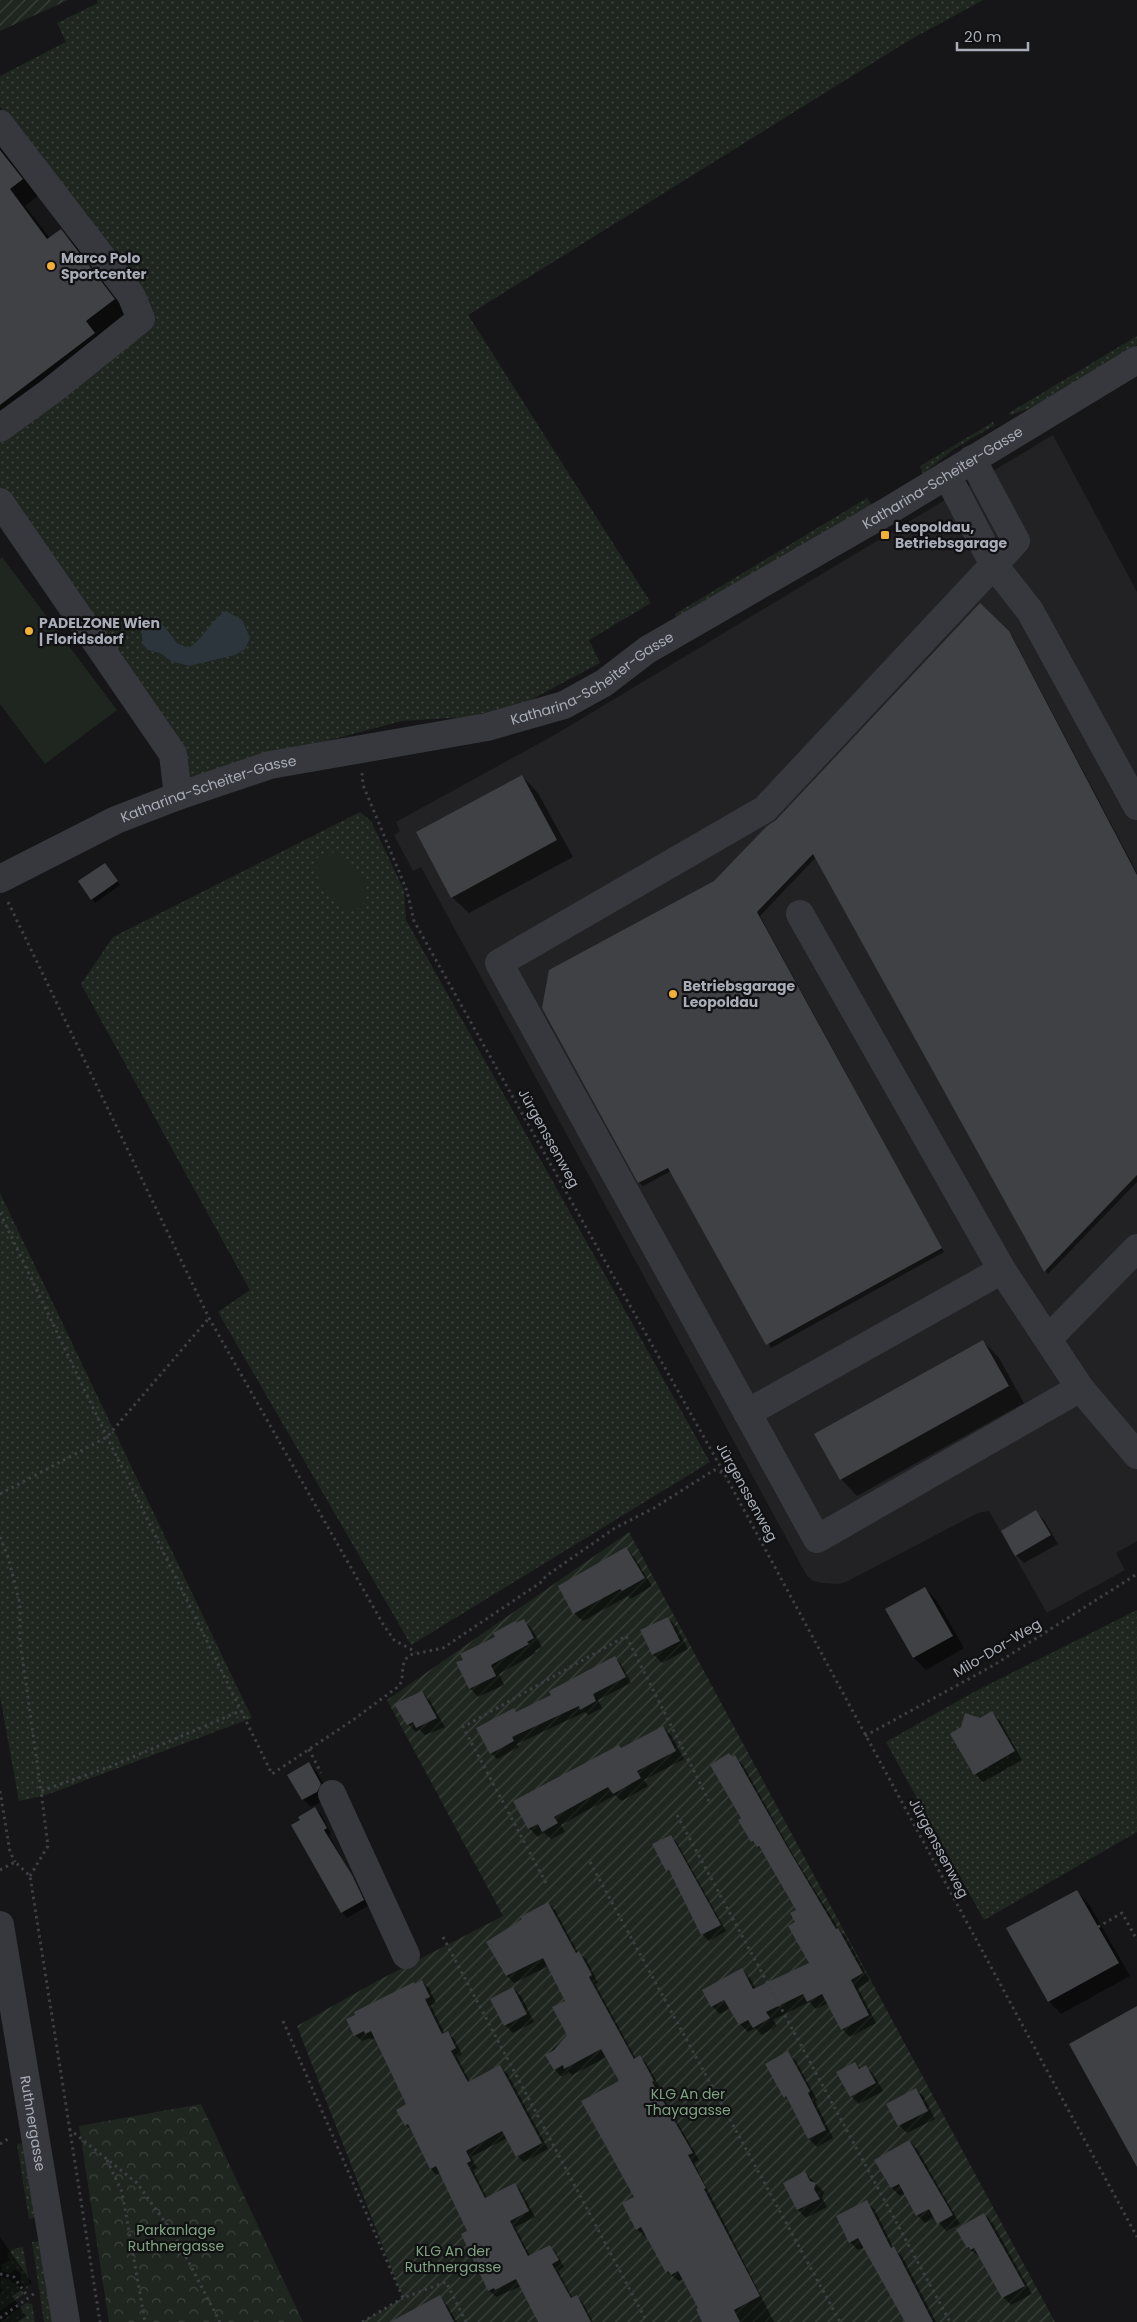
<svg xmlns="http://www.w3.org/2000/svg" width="1137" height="2322" font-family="Poppins,sans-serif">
	<defs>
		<pattern id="grass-dots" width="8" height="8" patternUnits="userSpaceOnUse" patternTransform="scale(1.25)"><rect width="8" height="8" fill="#1e261f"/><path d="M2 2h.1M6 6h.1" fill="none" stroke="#3c433d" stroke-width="1.8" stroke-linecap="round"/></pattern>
		<pattern id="park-crowns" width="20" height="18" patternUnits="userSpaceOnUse" patternTransform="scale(1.25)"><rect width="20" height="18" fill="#1e261f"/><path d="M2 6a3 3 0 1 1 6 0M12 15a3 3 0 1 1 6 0" fill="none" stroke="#3c433d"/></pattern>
		<pattern id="garden-furrows" width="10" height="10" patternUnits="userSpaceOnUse" patternTransform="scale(1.25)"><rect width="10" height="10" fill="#1e261f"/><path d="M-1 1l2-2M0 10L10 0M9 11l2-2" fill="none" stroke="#3c433d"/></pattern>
	</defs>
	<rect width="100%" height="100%" fill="#161618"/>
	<path fill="#222225" d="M1053 435 1137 592V1541L1116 1553 1125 1570 1047 1613 989 1511 978 1513 846 1582 839 1584 823 1583 813 1581 807 1576 421 867 413 871 394 835 400 831 396 822 556 734Z"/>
	<g fill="url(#grass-dots)">
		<path d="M97 0H983L908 41 468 315 651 603 589 640 600 663 521 705 466 717 402 721 185 778 0 504V437L146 310 88 215 67 196 46 192 0 106V76L66 42 57 23 98 3Z"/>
		<path d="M1137 336V345L1034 407 1010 415 1009 413Z"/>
		<path d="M993 422 995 425 954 449 923 474 920 466Z"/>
		<path d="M867 498 872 505 676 618 675 614Z"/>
		<path d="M360 812 371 821 404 890 406 920 710 1462 411 1645 218 1312 250 1290 81 984 113 937Z"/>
		<path d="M0 1193 252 1718 46 1795 19 1801 0 1696Z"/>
		<path d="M1137 1610V1832L984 1920 886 1742 972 1693Z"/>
		<path d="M25 2143 37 2217 29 2219 17 2144Z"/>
		<path d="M40 2241 53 2322H44L32 2242Z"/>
		<path d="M23 2247 29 2284 27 2289 20 2281 21 2275 18 2271 14 2270 10 2273 2 2271 1 2265 10 2260 7 2255 13 2249Z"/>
		<path d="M1 2277 9 2279 12 2283H16L24 2294 0 2311V2294L3 2291 0 2287Z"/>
		<path d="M26 2303 32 2304 35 2322H1Z"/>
	</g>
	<path fill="url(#park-crowns)" d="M201 2104 303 2322H109L79 2126Z"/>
	<g fill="url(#garden-furrows)">
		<path d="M0 0H68L0 31Z"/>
		<path d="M629 1532 1055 2322H362L403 2298 297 2026 379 1980 503 1916 387 1700Z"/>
	</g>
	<g fill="#1e261f">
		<path d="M2 557 117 710 45 764 0 704V559Z"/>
		<path d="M329 850C348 864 369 867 366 895 365 905 357 910 347 912 328 899 312 881 318 857Z"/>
	</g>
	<path fill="#2c353c" d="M226 611 242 620 250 638 245 649 235 655 189 666 171 661 160 653 148 650 143 645 141 630 142 622 156 616 177 643 188 648C202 641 211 620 226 611Z"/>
	<g fill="#0007">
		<path d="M0 135 38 196 25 206 50 238 60 230 77 247 130 316 0 434Z"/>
		<path d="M980 605 1012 636 1137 873V1182L1048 1274 816 857 760 916 944 1252 771 1348 671 1171 643 1186 639 1183 543 1008 715 882 777 821Z"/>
		<path d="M522 776 538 793 573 857 469 913 452 897Z"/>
		<path d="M108 868 120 885 95 903 92 899Z"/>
		<path d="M983 1341 999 1358 1024 1403 857 1496 841 1479Z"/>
		<path d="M1036 1512 1044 1520 1058 1544 1024 1563 1016 1555Z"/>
		<path d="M626 1548 634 1557 652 1586 631 1599 628 1596 583 1621 574 1613Z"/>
		<path d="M925 1588 937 1601 964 1648 926 1670 914 1658 887 1610Z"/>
		<path d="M668 1618 676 1626 688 1649 662 1663 653 1654 642 1631Z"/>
		<path d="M523 1620 532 1629 542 1647 535 1651 536 1653 499 1674 504 1685 478 1697 470 1688 464 1660Z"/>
		<path d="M615 1658 621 1664 631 1683 598 1700 602 1708 588 1715 585 1712 517 1744 519 1747 497 1759 491 1753 514 1710 517 1713 553 1696Z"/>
		<path d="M422 1692 430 1701 445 1727 425 1735 420 1730 416 1732 408 1724Z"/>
		<path d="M992 1713 1000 1721 1022 1760 983 1782 975 1774Z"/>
		<path d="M663 1727 671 1735 684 1759 644 1780 648 1786 622 1801 615 1795 561 1825 565 1832 551 1839 544 1833 538 1837 529 1828 515 1802Z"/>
		<path d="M735 1757 743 1765 796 1860 840 1931 846 1937 870 1981 858 1988 876 2023 850 2037 842 2029 828 2003 816 2009 809 2002 773 2020 777 2026 762 2035 755 2028 748 2032 740 2024 731 2008 720 2014 712 2006 742 1970 750 1978 756 1989 811 1963 797 1923 798 1910 765 1854 752 1841 743 1818 733 1758Z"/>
		<path d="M309 1764 317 1772 328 1793 325 1800 311 1807 303 1799Z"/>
		<path d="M315 1809 321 1814 331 1834 329 1835 368 1906 347 1918 342 1912 302 1820Z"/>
		<path d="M671 1836 677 1843 726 1931 709 1941 702 1934 674 1876 667 1870Z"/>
		<path d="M1077 1892 1089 1904 1130 1976 1061 2014 1049 2001Z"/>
		<path d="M548 1903 555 1910 578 1953 586 1959 598 1983 595 1984 636 2059 640 2057 647 2064 660 2088 658 2089 699 2160 694 2163 774 2322H706L684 2279 679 2281 667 2272 647 2235 644 2236 637 2229 636 2197 621 2082 607 2057 572 2075 569 2072 562 2077 555 2070 547 2055 569 2035 567 2001 549 1966 514 1983 507 1976 487 1943Z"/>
		<path d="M422 1982 429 1988 436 2003 431 2006 445 2034 448 2033 454 2039 462 2054 457 2057 470 2082 500 2067 507 2073 548 2149 524 2162 517 2156 507 2138 471 2157 477 2168 473 2170 487 2198 515 2185 521 2191 535 2217 515 2227 530 2256 550 2246 556 2253 564 2267 558 2271 573 2299 577 2297 583 2303 593 2322H536L538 2321 521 2286 496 2297 489 2290 469 2231 441 2173 437 2175 431 2169 413 2132 406 2125 408 2105 376 2038 373 2040 370 2038 362 2041 355 2035Z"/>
		<path d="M513 1988 521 1996 534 2022 513 2033 505 2025Z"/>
		<path d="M787 2053 796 2061 817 2100 815 2101 833 2138 817 2147 809 2139 791 2103 785 2097Z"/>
		<path d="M855 2063 861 2069 866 2067 874 2075 883 2091 859 2104 851 2096Z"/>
		<path d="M916 2089 924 2097 935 2119 907 2133 899 2125Z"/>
		<path d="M909 2141 917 2149 960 2224 946 2231 935 2218 925 2223 917 2215 905 2193 900 2196 892 2188Z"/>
		<path d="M805 2173 824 2192 822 2198 827 2207 806 2218 798 2210 784 2184Z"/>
		<path d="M866 2202 875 2210 893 2247 902 2256 936 2322H906L865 2247 858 2250 850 2242Z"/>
		<path d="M984 2214 992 2222 1032 2294 1011 2305 1003 2297 980 2257 968 2248 958 2229Z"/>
		<path d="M0 2237 32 2283 12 2296 26 2316 17 2322H0Z"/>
		<path d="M439 2297 447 2305 457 2322H422Z"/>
	</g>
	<g fill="#404145">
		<path d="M0 150 23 179 10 189 47 239 61 229 115 299 86 321 95 333 0 405Z"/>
		<path d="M980 603 1009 631 1137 875V1175L1044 1272 813 854 757 912 942 1248 766 1345 668 1168 638 1183 542 1008 549 970 714 881 767 826 776 820Z"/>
		<path d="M522 775 557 840 451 898 416 832Z"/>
		<path d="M105 863 118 881 91 900 78 881Z"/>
		<path d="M983 1340 1009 1386 840 1480 814 1434Z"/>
		<path d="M1036 1510 1051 1535 1015 1556 1001 1531Z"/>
		<path d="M626 1547 645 1578 622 1591 620 1589 573 1614 558 1586Z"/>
		<path d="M925 1587 953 1636 913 1658 885 1609Z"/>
		<path d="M668 1617 680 1641 652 1655 640 1630Z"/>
		<path d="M524 1619 534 1638 527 1642 529 1644 491 1665 496 1676 469 1689 456 1662 463 1660 460 1654 495 1637 493 1633 515 1621 516 1623Z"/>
		<path d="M615 1656 626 1677 593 1694 596 1701 580 1710 579 1706 512 1737 514 1741 490 1754 476 1728 514 1708 516 1712 551 1695 549 1691Z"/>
		<path d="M422 1691 437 1718 416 1728 413 1722 407 1725 394 1704Z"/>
		<path d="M992 1711 1015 1751 974 1775 950 1734 961 1727 965 1713 980 1718Z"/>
		<path d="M663 1726 676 1751 637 1771 641 1778 613 1794 608 1787 554 1817 558 1823 542 1832 538 1824 528 1829 513 1801 619 1745 621 1748Z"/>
		<path d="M729 1753 732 1757 735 1755 789 1850 836 1929 838 1928 863 1973 851 1980 869 2015 841 2030 822 1994 807 2002 803 1994 766 2012 770 2018 753 2028 748 2020 739 2025 724 2000 711 2007 702 1990 742 1968 753 1989 809 1963 788 1926 795 1922 790 1913 796 1910 759 1846 757 1847 753 1841 751 1842 738 1820 741 1818 710 1765Z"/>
		<path d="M309 1762 321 1784 317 1792 302 1800 287 1775Z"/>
		<path d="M315 1807 327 1828 324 1830 352 1875 364 1900 341 1913 291 1825 300 1820 298 1817Z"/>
		<path d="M671 1835 721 1925 701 1935 669 1870 666 1871 652 1844Z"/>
		<path d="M1077 1890 1119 1963 1048 2002 1006 1928Z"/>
		<path d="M548 1902 576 1953 579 1951 592 1975 589 1977 634 2059 640 2055 654 2081 652 2082 693 2153 688 2155 706 2188 704 2189 760 2296 734 2310 740 2322H702L696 2309 698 2308 678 2271 671 2275 668 2271 666 2273 641 2227 636 2230 622 2203 634 2197 581 2101 619 2081 601 2049 564 2069 563 2065 554 2070 545 2055 554 2050 567 2035 552 2007 565 2001 543 1958 506 1976 486 1942 522 1919 520 1917Z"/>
		<path d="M422 1980 430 1997 425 1999 442 2034 448 2031 456 2048 451 2051 468 2082 500 2065 542 2143 516 2157 502 2131 466 2151 471 2161 467 2163 485 2198 515 2183 529 2211 510 2221 528 2256 550 2245 559 2260 552 2264 571 2298 577 2295 591 2322H538L516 2279 495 2290 494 2288 488 2291 461 2234 467 2231 436 2166 430 2169 408 2124 405 2126 396 2110 406 2104 371 2031 365 2034 364 2031 354 2036 346 2019 355 2015 354 2012 414 1982 415 1984Z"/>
		<path d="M513 1987 527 2014 504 2026 490 1999Z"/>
		<path d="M1137 2006V2167L1069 2044Z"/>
		<path d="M788 2051 810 2091 808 2093 826 2130 808 2139 786 2096 784 2098 765 2064Z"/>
		<path d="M855 2062 859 2069 866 2065 876 2083 850 2097 836 2072Z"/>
		<path d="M916 2088 928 2111 898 2126 886 2104Z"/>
		<path d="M909 2140 953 2215 937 2224 929 2209 916 2216 899 2184 891 2188 874 2160Z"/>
		<path d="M805 2171 810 2181 816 2183 814 2189 820 2199 797 2210 783 2183Z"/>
		<path d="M867 2200 891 2248 894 2246 933 2322H905L858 2238 849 2243 836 2216Z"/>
		<path d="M984 2213 1025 2286 1002 2298 974 2248 970 2250 969 2247 967 2248 956 2229Z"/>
		<path d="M440 2295 454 2322H390Z"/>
	</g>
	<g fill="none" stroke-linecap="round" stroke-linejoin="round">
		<g stroke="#3d3f44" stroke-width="3" stroke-dasharray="2.5 4" stroke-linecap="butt">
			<path d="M362 773 363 785 407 891 414 921 724 1473 1137 2237"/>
			<path d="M8 902 209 1318 383 1624 394 1640 416 1652"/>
			<path d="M0 1213 107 1437 272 1774 353 1720 399 1686C406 1676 398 1664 410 1655L443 1648 540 1583 546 1576 615 1528 654 1508 714 1470 724 1473"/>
			<path d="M0 1494 107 1437 209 1318"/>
			<path d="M0 1537 8 1557 20 1604V1641L41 1791"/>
			<path d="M865 1736 994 1665 1137 1574"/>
			<path d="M309 1749 321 1773"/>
			<path d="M0 1791 10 1852 15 1862"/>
			<path d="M677 1815 950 2322"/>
			<path d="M590 1862 840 2322"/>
			<path d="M0 1870 15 1862 30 1876 100 2322"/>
			<path d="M30 1876 48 1846 41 1791 112 1766 240 1711"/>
			<path d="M546 1883 463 1727 626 1636 709 1801"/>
			<path d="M1098 1927 1122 1913 1137 1940"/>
			<path d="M443 1937 647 2322"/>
			<path d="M283 2021 403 2298 446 2282 466 2322"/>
			<path d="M69 2129 137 2183 175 2236 220 2322"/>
			<path d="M0 2144 11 2137"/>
			<path d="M107 2160 122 2192 145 2322"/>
			<path d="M0 2274 14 2277 28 2297"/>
			<path d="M0 2318 35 2293"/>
			<path d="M362 2322 403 2298"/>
		</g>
		<g stroke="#37383d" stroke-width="28">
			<path d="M0 124 131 295 141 319 51 391 0 428"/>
			<path d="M972 459 1016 541 765 809 499 963 817 1539 1080 1388"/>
			<path d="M947 475 994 565 1030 611 1137 806"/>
			<path d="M0 502 173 754 178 796"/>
			<path id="s1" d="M0 879 116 820 178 796 270 765 487 727 564 705 604 683 647 650 888 511 1137 360"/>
			<path d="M800 914 1002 1270 1080 1388 1137 1455"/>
			<path d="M1048 1339 1137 1248"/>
			<path d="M747 1413 1002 1270"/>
			<path d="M332 1794 406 1955"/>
			<path id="s2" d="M0 1925 66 2322"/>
		</g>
	</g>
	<g fill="#f2b134" stroke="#111113" stroke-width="2">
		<circle cx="51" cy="266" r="5"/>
		<rect x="880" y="530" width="10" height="10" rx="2.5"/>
		<circle cx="29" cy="631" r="5"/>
		<circle cx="673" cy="994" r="5"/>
	</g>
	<g text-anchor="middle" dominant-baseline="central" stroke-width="4.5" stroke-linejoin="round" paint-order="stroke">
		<g font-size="14" font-weight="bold" fill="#a8adb8" stroke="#111113" text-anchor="start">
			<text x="61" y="258">Marco Polo<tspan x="61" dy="16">Sportcenter</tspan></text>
			<text x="895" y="527">Leopoldau,<tspan x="895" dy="16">Betriebsgarage</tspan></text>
			<text x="39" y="623">PADELZONE Wien<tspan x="39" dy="16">| Floridsdorf</tspan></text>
			<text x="683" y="986">Betriebsgarage<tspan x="683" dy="16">Leopoldau</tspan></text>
		</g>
		<g font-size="14" fill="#a8adb8" stroke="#111113">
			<text stroke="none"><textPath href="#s1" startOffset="1036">Katharina-Scheiter-Gasse</textPath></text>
			<text stroke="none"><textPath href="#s1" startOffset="631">Katharina-Scheiter-Gasse</textPath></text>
			<text stroke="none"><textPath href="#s1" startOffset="228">Katharina-Scheiter-Gasse</textPath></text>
			<text transform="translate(549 1138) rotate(61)">Jürgenssenweg</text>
			<text transform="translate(747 1492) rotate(61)">Jürgenssenweg</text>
			<text transform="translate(997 1648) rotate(-31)">Milo-Dor-Weg</text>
			<text transform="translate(939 1848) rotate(62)">Jürgenssenweg</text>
			<text stroke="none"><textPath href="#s2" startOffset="201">Ruthnergasse</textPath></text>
		</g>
		<g font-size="14" fill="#7fa381" stroke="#111113">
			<text x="688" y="2094">KLG An der<tspan x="688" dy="16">Thayagasse</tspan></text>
			<text x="176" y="2230">Parkanlage<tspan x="176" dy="16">Ruthnergasse</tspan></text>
			<text x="453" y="2251">KLG An der<tspan x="453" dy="16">Ruthnergasse</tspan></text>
		</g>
	</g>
	<path d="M957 42v8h71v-8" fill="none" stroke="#a8adb8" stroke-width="2.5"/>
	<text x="964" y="42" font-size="15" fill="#a8adb8" stroke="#111113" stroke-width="4" paint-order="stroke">20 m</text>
</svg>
